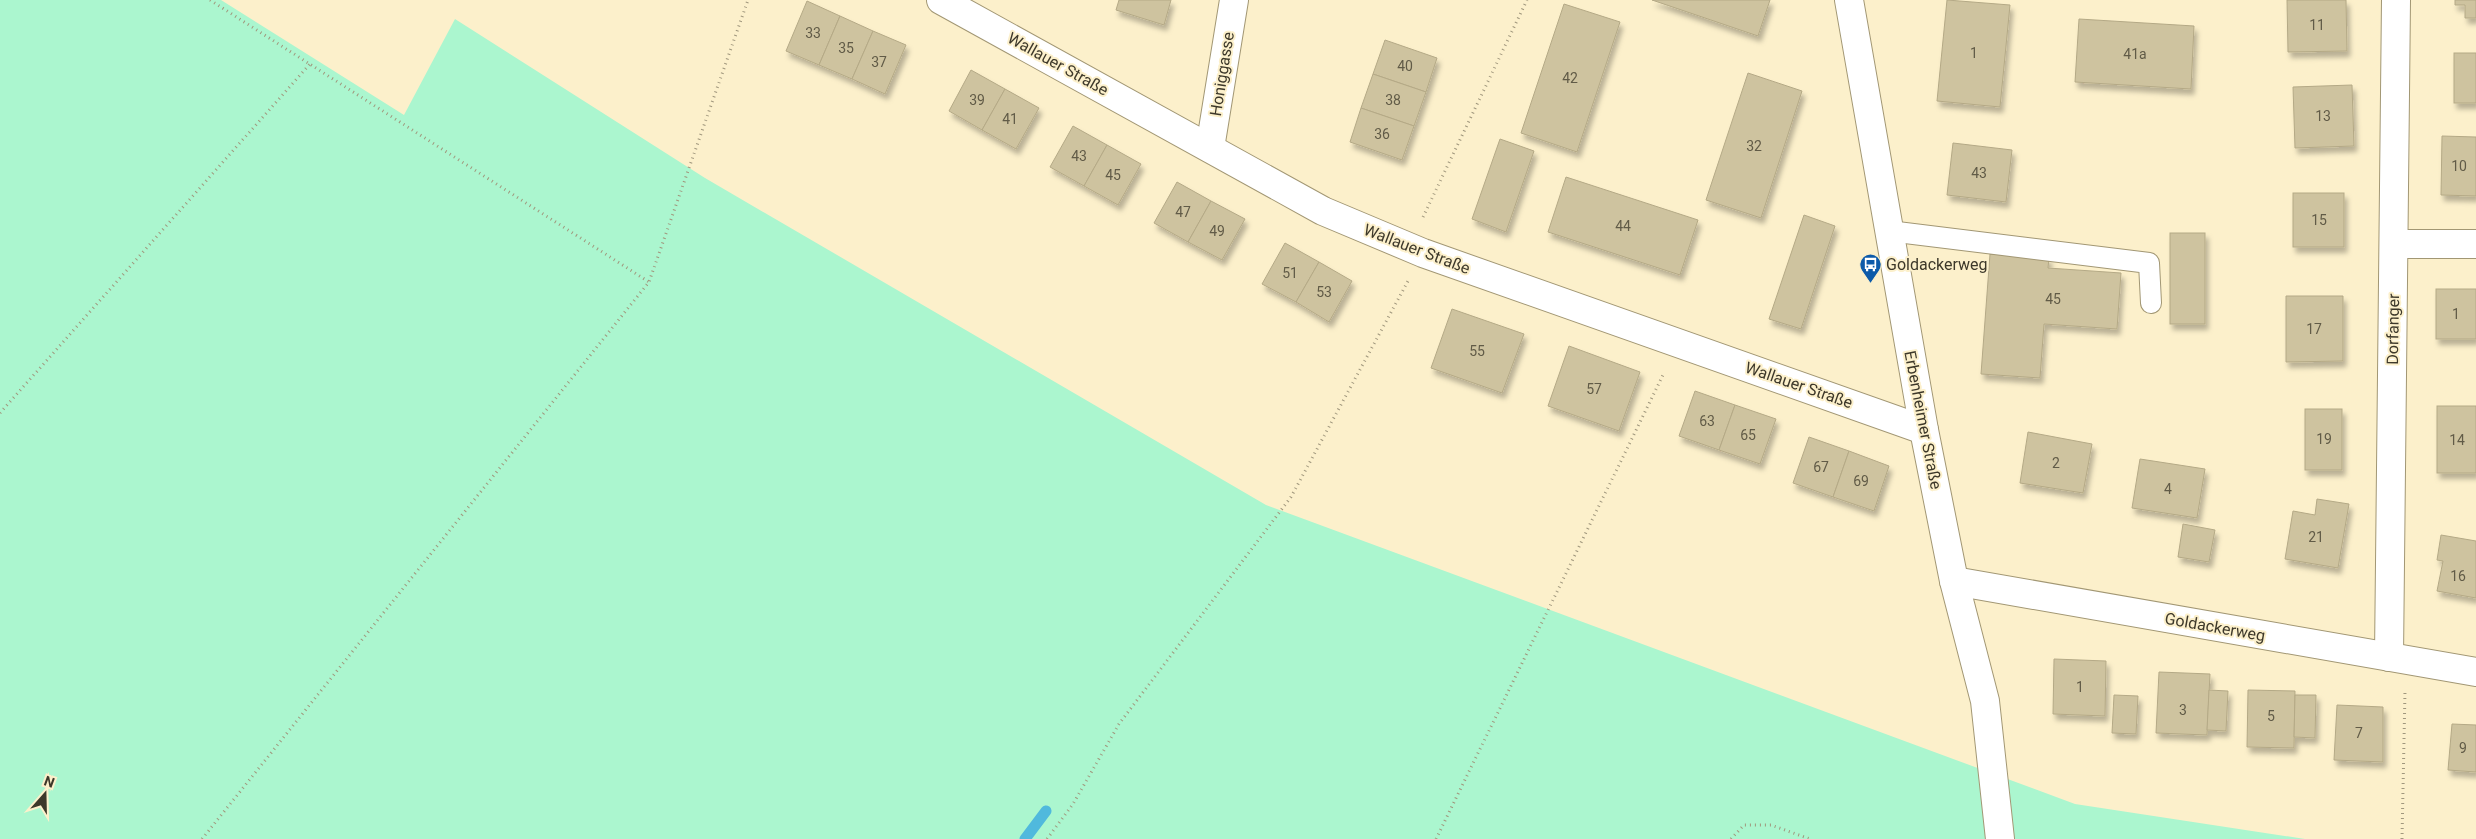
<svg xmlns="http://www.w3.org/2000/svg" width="2476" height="839" font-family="Roboto,sans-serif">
	<defs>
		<filter id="shadow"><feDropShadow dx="3" dy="5.5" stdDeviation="2.5" flood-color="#0004"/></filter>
	</defs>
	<rect width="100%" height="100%" fill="#fcf0cb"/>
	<path fill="#abf6cf" d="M0 0H221L404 115 455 19 705 178 1266 505 2075 804 2305 839H0Z"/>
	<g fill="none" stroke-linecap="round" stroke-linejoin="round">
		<path stroke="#50b9dd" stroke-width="11" d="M1025 839 1046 811"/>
	</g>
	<g fill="#cec39f" stroke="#b4a986" filter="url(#shadow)">
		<path d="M1119 0H1171L1164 25 1116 10Z"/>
		<path d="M1652 0H1770L1758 36Z"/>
		<path d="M1947 0 2010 5 2000 107 1937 101Z"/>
		<path d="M2287 0H2346L2347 51 2288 52Z"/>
		<path d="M2455 0H2476V18H2465V5H2455Z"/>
		<path d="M807 1 840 16 819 65 786 51Z"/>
		<path d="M1564 4 1620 22 1577 152 1521 133Z"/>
		<path d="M840 16 873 31 852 79 819 65Z"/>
		<path d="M2079 19 2194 26 2191 89 2075 82Z"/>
		<path d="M873 31 906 45 885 94 852 79Z"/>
		<path d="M1385 40 1437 58 1426 92 1373 74Z"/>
		<rect x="2454" y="53" width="22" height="50"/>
		<path d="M971 70 1005 89 982 130 949 111Z"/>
		<path d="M1748 73 1802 91 1761 218 1706 200Z"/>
		<path d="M1373 74 1426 92 1414 126 1361 108Z"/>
		<path d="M2352 85 2354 146 2295 148 2293 87Z"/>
		<path d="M1005 89 1039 108 1016 149 982 130Z"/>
		<path d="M1361 108 1414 126 1402 160 1350 142Z"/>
		<path d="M1073 126 1107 145 1084 186 1050 167Z"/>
		<path d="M2442 136 2476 137V196L2441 195Z"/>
		<path d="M1500 139 1534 151 1506 232 1472 219Z"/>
		<path d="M1953 143 2012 150 2006 202 1947 195Z"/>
		<path d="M1107 145 1141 164 1118 205 1084 186Z"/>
		<path d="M1566 177 1698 220 1680 275 1548 232Z"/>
		<path d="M1177 182 1211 201 1188 242 1154 223Z"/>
		<rect x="2293" y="193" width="51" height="54"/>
		<path d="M1211 201 1245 219 1222 260 1188 242Z"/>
		<path d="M1804 215 1835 226 1801 329 1769 319Z"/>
		<rect x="2170" y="233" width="35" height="91"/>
		<path d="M1285 243 1319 262 1296 302 1262 284Z"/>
		<path d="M1990 254 2049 258 2048 268 2121 273 2117 329 2044 324 2040 378 1981 374Z"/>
		<path d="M1319 262 1352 281 1329 322 1296 302Z"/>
		<rect x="2436" y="289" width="40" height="50"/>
		<path d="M2286 296H2343V361L2286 362Z"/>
		<path d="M1452 309 1524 334 1502 393 1431 368Z"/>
		<path d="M1569 346 1640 372 1619 431 1548 406Z"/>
		<path d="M1695 391 1735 405 1719 450 1679 436Z"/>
		<path d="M1735 405 1776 419 1760 464 1719 450Z"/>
		<rect x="2437" y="406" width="39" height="67"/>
		<rect x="2305" y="409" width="37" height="61"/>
		<path d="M2028 432 2092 444 2083 493 2020 483Z"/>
		<path d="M1809 437 1849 451 1833 497 1793 483Z"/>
		<path d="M1849 451 1889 466 1874 511 1833 497Z"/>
		<path d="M2140 459 2205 469 2197 518 2132 508Z"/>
		<path d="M2317 499 2349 504 2338 568 2285 559 2293 511 2315 515Z"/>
		<path d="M2183 524 2215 530 2209 562 2178 557Z"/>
		<path d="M2441 535 2476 541V598L2437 591 2443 561 2437 560Z"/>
		<path d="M2054 659 2106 661 2105 716 2053 714Z"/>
		<path d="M2159 672 2210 674 2207 735 2156 733Z"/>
		<path d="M2209 690 2228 691 2226 731 2207 730Z"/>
		<path d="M2248 690 2295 691 2294 748 2247 747Z"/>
		<path d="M2114 695 2138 696 2136 734 2112 733Z"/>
		<path d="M2295 695H2316L2315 738 2294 737Z"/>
		<path d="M2337 705 2383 707V762L2334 760Z"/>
		<path d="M2452 724 2476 725V772L2448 770Z"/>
	</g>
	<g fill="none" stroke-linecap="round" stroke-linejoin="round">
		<defs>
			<path id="service" d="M1889 231 2149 263 2151 303"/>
			<g id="minor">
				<path d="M941 0 1323 211 1423 253 1924 430"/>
				<path d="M1210 148 1234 0"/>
				<path d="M2394 244H2476"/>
				<path d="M1954 581 2476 672"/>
				<path d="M2389 657 2396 0"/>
			</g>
			<path id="tertiary" d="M1849 0 1924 430 1954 581 1985 701 2000 839"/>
		</defs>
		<use href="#service" stroke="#a29774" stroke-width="22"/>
		<use href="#minor" stroke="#a29774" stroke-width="30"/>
		<use href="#tertiary" stroke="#a29774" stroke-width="30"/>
		<g stroke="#a0977d" stroke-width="3" stroke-dasharray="1 4" stroke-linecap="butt">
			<path d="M210 0 649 282"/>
			<path d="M1423 217 1527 0"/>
			<path d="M0 413 310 64"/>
			<path d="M202 839 649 282 748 0"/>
			<path d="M1047 839 1073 804 1119 724 1291 497 1408 281"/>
			<path d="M1436 839 1664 373"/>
			<path d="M1731 839 1744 825H1771L1810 839"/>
			<path d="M2402 839 2405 691"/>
		</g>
		<use href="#service" stroke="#fff" stroke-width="20"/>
		<use href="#minor" stroke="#fff" stroke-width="28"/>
		<use href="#tertiary" stroke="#fff" stroke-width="28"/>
	</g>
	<defs>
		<symbol id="bus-pin" viewBox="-11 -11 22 30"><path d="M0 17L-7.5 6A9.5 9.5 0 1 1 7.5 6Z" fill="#0c5aa9" stroke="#fcf0cb"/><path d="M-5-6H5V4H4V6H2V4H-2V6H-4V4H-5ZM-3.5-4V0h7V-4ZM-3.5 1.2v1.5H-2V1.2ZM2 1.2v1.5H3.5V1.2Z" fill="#fff"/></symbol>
	</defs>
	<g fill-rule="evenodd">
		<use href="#bus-pin" x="1858" y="252" width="25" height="34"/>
	</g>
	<g text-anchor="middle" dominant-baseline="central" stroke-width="4" stroke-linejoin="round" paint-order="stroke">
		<g font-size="14" fill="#615b47">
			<text x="2317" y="25">11</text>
			<text x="813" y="33">33</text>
			<text x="846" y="48">35</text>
			<text x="1974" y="53">1</text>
			<text x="2135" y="54">41a</text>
			<text x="879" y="62">37</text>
			<text x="1405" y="66">40</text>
			<text x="1570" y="78">42</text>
			<text x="977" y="100">39</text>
			<text x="1393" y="100">38</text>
			<text x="2323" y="116">13</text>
			<text x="1010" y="119">41</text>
			<text x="1382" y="134">36</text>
			<text x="1754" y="146">32</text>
			<text x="1079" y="156">43</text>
			<text x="2459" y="166">10</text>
			<text x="1979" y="173">43</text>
			<text x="1113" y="175">45</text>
			<text x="1183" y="212">47</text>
			<text x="2319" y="220">15</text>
			<text x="1623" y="226">44</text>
			<text x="1217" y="231">49</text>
			<text x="1290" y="273">51</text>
			<text x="1324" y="292">53</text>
			<text x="2053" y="299">45</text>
			<text x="2456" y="314">1</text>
			<text x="2314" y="329">17</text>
			<text x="1477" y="351">55</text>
			<text x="1594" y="389">57</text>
			<text x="1707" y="421">63</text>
			<text x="1748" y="435">65</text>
			<text x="2324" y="439">19</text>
			<text x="2457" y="440">14</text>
			<text x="2056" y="463">2</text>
			<text x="1821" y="467">67</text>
			<text x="1861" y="481">69</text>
			<text x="2168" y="489">4</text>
			<text x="2316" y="537">21</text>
			<text x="2458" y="576">16</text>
			<text x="2080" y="687">1</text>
			<text x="2183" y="710">3</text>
			<text x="2271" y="716">5</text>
			<text x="2359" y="733">7</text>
			<text x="2463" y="748">9</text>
		</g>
		<g font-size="16" fill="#3d382a" stroke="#fcf0cb">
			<text transform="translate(1058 64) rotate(29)">Wallauer Straße</text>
			<text transform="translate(1222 74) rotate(-81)">Honiggasse</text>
			<text transform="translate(1417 249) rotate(21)">Wallauer Straße</text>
			<text transform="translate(2393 329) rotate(-89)">Dorfanger</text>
			<text transform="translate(1799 385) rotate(19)">Wallauer Straße</text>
			<text transform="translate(1923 420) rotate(79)">Erbenheimer Straße</text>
			<text transform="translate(2215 627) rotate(10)">Goldackerweg</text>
		</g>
		<g font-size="16" fill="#3d382a" stroke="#fcf0cb" text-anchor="start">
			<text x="1886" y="264">Goldackerweg</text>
		</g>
	</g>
	<g transform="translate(45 794) rotate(20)" stroke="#fcf0cb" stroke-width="4" paint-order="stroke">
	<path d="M0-4L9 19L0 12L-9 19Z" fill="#3d382a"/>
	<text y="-8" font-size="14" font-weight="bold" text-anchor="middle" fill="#3d382a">N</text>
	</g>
</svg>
